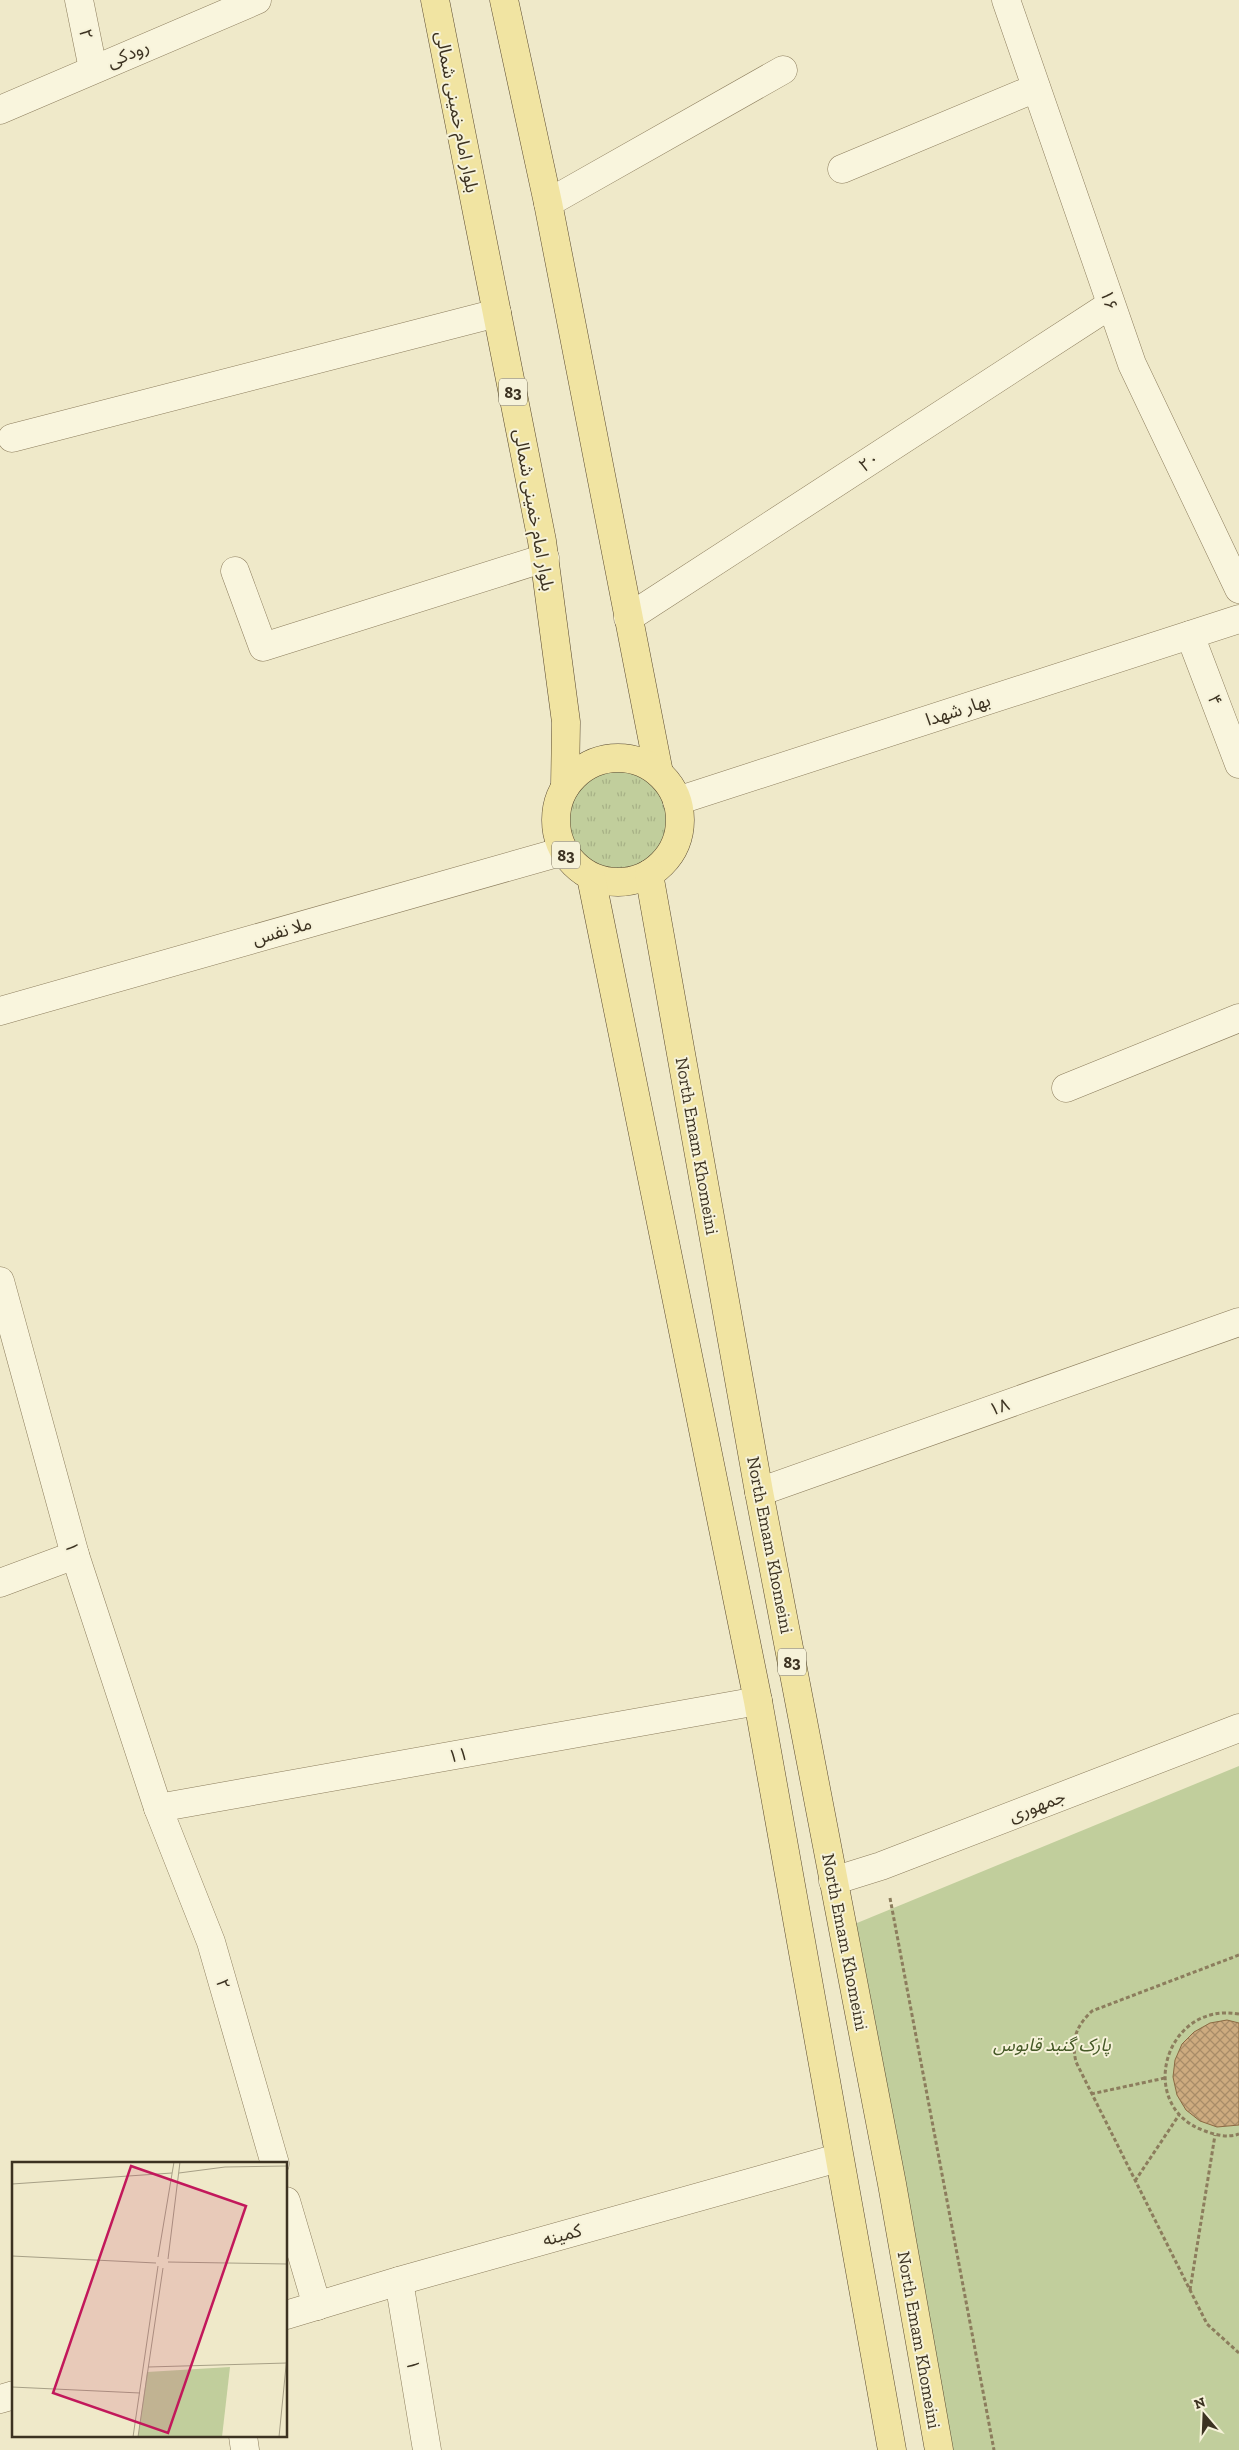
<svg xmlns="http://www.w3.org/2000/svg" width="1239" height="2450" font-family="'Zilla Slab','Noto Sans Arabic',serif">
	<defs>
		<pattern id="grass-tufts" width="24" height="20" patternUnits="userSpaceOnUse" patternTransform="scale(1.25)"><rect width="24" height="20" fill="#c1ce9c"/><path d="M3 7l-1-3M5 7V3M7 7l1-3M15 17l-1-3M17 17v-4M19 17l1-3" fill="none" stroke="#a7b186"/></pattern>
		<pattern id="building-cross-hatch" width="8" height="8" patternUnits="userSpaceOnUse" patternTransform="scale(1.25)"><rect width="8" height="8" fill="#cdab7f"/><path d="M0 0l8 8M0 8l8-8" fill="none" stroke="#a88c68"/></pattern>
	</defs>
	<rect width="100%" height="100%" fill="#efe9c9"/>
	<circle fill="url(#grass-tufts)" cx="619" cy="820" r="52"/>
	<path fill="#c1ce9c" d="M1239 1766V2450H936L840 1930Z"/>
	<path fill="url(#building-cross-hatch)" stroke="#8b6a43" d="M1227 2020 1239 2023V2125L1217 2127 1200 2121 1186 2110 1177 2095 1173 2077 1175 2060 1182 2044 1194 2032 1210 2023Z"/>
	<g fill="none" stroke-linecap="round" stroke-linejoin="round">
		<defs>
			<g id="minor">
				<path d="M79 0 93 69"/>
				<path d="M1006 0 1132 364 1239 589"/>
				<path d="M0 110 257 0"/>
				<path d="M842 169 1036 88"/>
				<path d="M548 203 783 70"/>
				<path d="M12 438 497 313"/>
				<path d="M235 571 263 647 545 558"/>
				<path d="M628 618 1110 305"/>
				<path d="M1190 635 1239 764"/>
				<path d="M677 801 1239 619"/>
				<path d="M0 1011 564 851"/>
				<path d="M1066 1088 1239 1018"/>
				<path d="M0 1281 75 1555 158 1808 211 1942 275 2164"/>
				<path d="M759 1492 1239 1322"/>
				<path d="M0 1583 75 1555"/>
				<path d="M158 1808 758 1701"/>
				<path d="M833 1881 881 1866 1239 1728"/>
				<path d="M286 2201 317 2306"/>
				<path d="M399 2281 427 2450"/>
				<path d="M286 2315 399 2281 838 2158"/>
				<path d="M0 2399 14 2395"/>
				<path d="M243 2436 245 2450"/>
			</g>
			<g id="major">
				<path d="M435 0 542 541 566 722 565 787"/>
				<path d="M504 0 548 203 659 773"/>
				<circle cx="618" cy="820" r="62"/>
				<path d="M649 874 759 1492 892 2184 939 2450"/>
				<path d="M591 877 758 1701 892 2450"/>
			</g>
		</defs>
		<use href="#minor" stroke="#8c7d5d" stroke-width="29"/>
		<use href="#major" stroke="#5a4a31" stroke-width="29"/>
		<g stroke="#8c7d5d" stroke-width="3" stroke-dasharray="4 2.5" stroke-linecap="butt">
			<path d="M890 1898 994 2450"/>
			<path d="M1239 1955 1092 2011C1076 2026 1071 2040 1076 2062L1207 2324 1239 2353"/>
			<path d="M1239 2014C1164 2001 1135 2107 1205 2131 1215 2135 1228 2138 1239 2134"/>
			<path d="M1091 2094 1165 2078"/>
			<path d="M1135 2181 1179 2115"/>
			<path d="M1190 2290 1215 2135"/>
		</g>
		<use href="#minor" stroke="#f9f5dd" stroke-width="28"/>
		<use href="#major" stroke="#f1e4a2" stroke-width="28"/>
	</g>
	<g text-anchor="middle" dominant-baseline="central" stroke-width="4" stroke-linejoin="round" paint-order="stroke">
		<g fill="#f6f2d9" stroke="#746c58" stroke-width="1">
			<rect x="499" y="378.5" width="28" height="27" rx="4"/>
			<rect x="552" y="841.5" width="28" height="27" rx="4"/>
			<rect x="778" y="1648.5" width="28" height="27" rx="4"/>
		</g>
		<g font-size="16" font-weight="bold" fill="#3c3221">
			<text x="513" y="392">83</text>
			<text x="566" y="855">83</text>
			<text x="792" y="1662">83</text>
		</g>
		<g font-size="18" fill="#3c3221" stroke="#f6f2d9">
			<text transform="translate(86 34) rotate(78)">۲</text>
			<text transform="translate(128 54) rotate(-23)">رودکی</text>
			<text transform="translate(457 112) rotate(79)">بلوار امام خمینی شمالی</text>
			<text transform="translate(1109 300) rotate(71)">۱۶</text>
			<text transform="translate(869 462) rotate(-33)">۲۰</text>
			<text transform="translate(534 510) rotate(80)">بلوار امام خمینی شمالی</text>
			<text transform="translate(1215 700) rotate(70)">۴</text>
			<text transform="translate(958 710) rotate(-18)">بهار شهدا</text>
			<text transform="translate(282 931) rotate(-16)">ملا نفس</text>
			<text transform="translate(697 1146) rotate(80)">North Emam Khomeini</text>
			<text transform="translate(999 1407) rotate(-20)">۱۸</text>
			<text transform="translate(770 1545) rotate(79)">North Emam Khomeini</text>
			<text transform="translate(72 1547) rotate(74)">۱</text>
			<text transform="translate(458 1755) rotate(-10)">۱۱</text>
			<text transform="translate(1037 1806) rotate(-21)">جمهوری</text>
			<text transform="translate(845 1942) rotate(79)">North Emam Khomeini</text>
			<text transform="translate(223 1984) rotate(74)">۲</text>
			<text transform="translate(562 2235) rotate(-16)">کمینه</text>
			<text transform="translate(919 2340) rotate(80)">North Emam Khomeini</text>
			<text transform="translate(413 2365) rotate(81)">۱</text>
		</g>
		<g font-size="18" font-style="italic" fill="#455927" stroke="#f6f2d9">
			<text x="1052" y="2045">پارک گنبد قابوس</text>
		</g>
	</g>
	<g transform="translate(12 2162)">
		<rect width="275" height="275" fill="#efe9c9"/>
		<path d="M218 205 210 275H126L135 210Z" fill="#c1ce9c"/>
		<path fill="none" stroke="#a7a086" stroke-width="1" d="M167 11 213 5 275 4M0 22 160 11M0 94 144 101M146 95 162 0M156 97 168 0M156 100 275 102M136 205 275 201M0 225 128 231M121 275 146 104M126 275 151 106M267 275 275 194"/>
		<path fill="#c2185b" fill-opacity="0.15" stroke="#c2185b" stroke-width="2.5" d="M119 4 234 44 156 271 41 231Z"/>
		<rect width="275" height="275" fill="none" stroke="#3c3221" stroke-width="2.5"/>
	</g>
	<g transform="translate(1204 2415) rotate(341)" stroke="#f6f2d9" stroke-width="4" paint-order="stroke">
	<path d="M0-4L9 19L0 12L-9 19Z" fill="#3c3221"/>
	<text y="-8" font-size="14" font-weight="bold" text-anchor="middle" fill="#3c3221">N</text>
	</g>
</svg>
